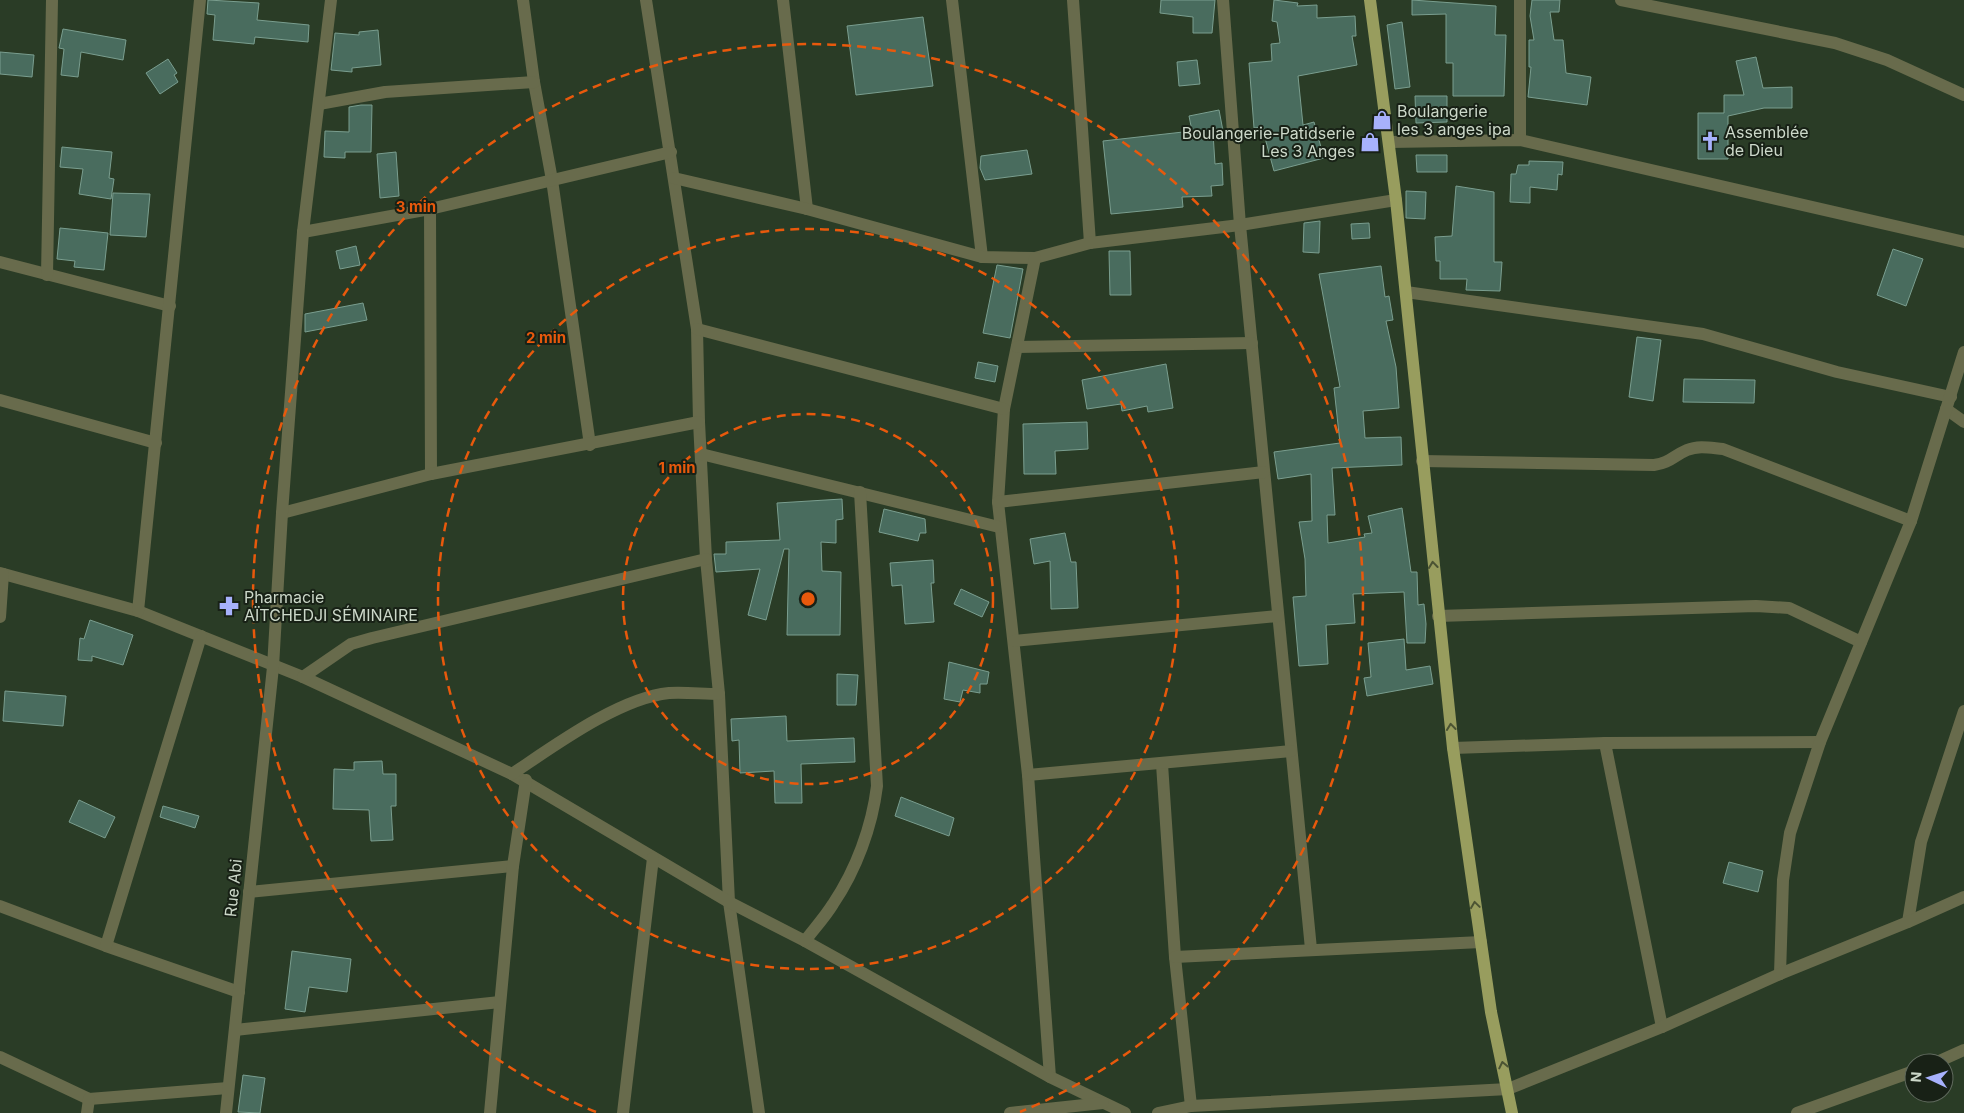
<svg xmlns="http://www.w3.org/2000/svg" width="1964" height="1113" font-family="Inter,sans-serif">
	<rect width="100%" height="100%" fill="#2a3c26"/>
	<g fill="#496c5e" stroke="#7a9e8f">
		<path d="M208 0 259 3 257 20 309 25 308 42 255 37 254 44 213 40 215 15 207 14Z"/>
		<path d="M1161 0H1215L1212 33H1193V17L1160 13Z"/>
		<path d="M1274 0 1298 3 1297 6 1317 5V18L1355 16 1356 36H1352L1357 65 1298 76 1303 125 1314 122 1324 158 1274 171 1262 127 1254 128 1249 63 1272 61 1271 44 1280 43 1277 22 1272 21Z"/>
		<path d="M1412 0 1496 6 1495 35H1506L1504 96H1453V63H1446V14L1412 15Z"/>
		<path d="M1532 0H1560L1559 12H1550L1554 40H1563L1566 73 1591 77 1587 105 1528 97 1531 67H1529V40H1534L1530 16Z"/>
		<path d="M923 17 933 86 856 95 847 26Z"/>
		<path d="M1402 22 1410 87 1395 89 1387 25Z"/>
		<path d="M63 29 126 40 123 60 81 52 78 77 61 75 64 49 59 48Z"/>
		<path d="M378 30 381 65 352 68V72L331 70 335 33 359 35V32Z"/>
		<path d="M0 52 34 55 32 77 0 74Z"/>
		<path d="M1756 57 1763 88 1792 87V108H1764L1728 116V159H1698V113H1724V95H1744L1736 61Z"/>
		<path d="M168 59 177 73 174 75 178 82 160 94 146 73Z"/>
		<path d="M1197 60 1200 84 1179 86 1177 62Z"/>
		<path d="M1415 96H1447V122L1416 123Z"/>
		<path d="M361 105H372L371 152H345V158L324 157 325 131 349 132V107Z"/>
		<path d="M1219 110 1223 131 1213 133 1215 164 1222 163 1223 185 1211 186 1212 196 1182 197 1183 207 1111 214 1103 141 1192 131 1189 116Z"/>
		<path d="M62 147 112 152 109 178 114 179 111 199 79 194 83 169 60 167Z"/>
		<path d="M1027 150 1032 174 985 180 980 168 981 156Z"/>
		<path d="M396 152 399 196 380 198 377 154Z"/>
		<path d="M1416 155H1447V172H1417Z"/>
		<path d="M1529 161 1563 162 1562 175 1558 174 1557 190 1530 187V203L1510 202 1511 174H1516L1518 165H1529Z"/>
		<path d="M1456 186 1494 192V262H1502L1500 291 1466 290 1467 279H1440V261H1436L1435 237 1452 236Z"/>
		<path d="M1406 191 1426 192 1425 219 1406 218Z"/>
		<path d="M113 193 150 194 146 237 110 235Z"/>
		<path d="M1320 221 1319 253 1303 252 1304 223Z"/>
		<path d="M1369 223 1370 238 1352 239 1351 224Z"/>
		<path d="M60 228 108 233 104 270 74 267 75 261 57 259Z"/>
		<path d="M356 246 360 265 340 269 336 251Z"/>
		<path d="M1893 249 1923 259 1906 306 1877 295Z"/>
		<path d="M1109 251H1130L1131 295H1110Z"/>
		<path d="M997 265 1023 269 1010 338 983 333Z"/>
		<path d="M1381 266 1385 297 1389 296 1393 320 1386 321 1396 367 1399 408 1363 411 1365 438 1401 437 1402 465 1332 468 1335 515H1327L1328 543 1365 537 1364 534 1372 533 1368 516 1402 508 1411 572H1417L1418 605 1424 604 1426 624 1425 643H1407L1404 592 1353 594 1355 623 1326 625 1328 664 1299 666 1293 597 1306 596 1305 559 1299 522 1312 521 1311 474 1278 479 1274 452 1340 443 1334 388 1340 387 1319 274Z"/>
		<path d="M363 303 367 320 305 332V314Z"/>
		<path d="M1637 337 1661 340 1653 401 1629 397Z"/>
		<path d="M978 362 998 366 995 382 975 378Z"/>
		<path d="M1166 364 1173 408 1148 412 1147 406 1122 411 1121 404 1087 409 1082 380Z"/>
		<path d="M1684 379 1755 380 1754 403 1683 402Z"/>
		<path d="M1087 422 1088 449 1055 451 1056 474H1024L1023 424Z"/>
		<path d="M842 499 843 519 836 520V543L821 542 822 571 841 572 840 635H787L789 549H784L766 620 748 615 760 569 716 572 714 554H726V542L780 540 777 503Z"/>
		<path d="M884 509 925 519 926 533H920L918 541 879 532Z"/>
		<path d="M1065 533 1071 562H1076L1078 608 1051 609 1050 561 1034 564 1030 539Z"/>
		<path d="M933 560 934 583H931L934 622 905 624 902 585 892 586 890 563Z"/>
		<path d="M961 589 989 602 982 617 954 604Z"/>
		<path d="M90 620 133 635 123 665 92 656V661L78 660 80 638 84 639Z"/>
		<path d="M1404 639 1406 670 1430 666 1433 684 1367 696 1364 678 1371 677 1368 643Z"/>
		<path d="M949 662 989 672 987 684H980V693L963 690 960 702 944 699Z"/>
		<path d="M837 674 858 675 856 705H837Z"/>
		<path d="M5 691 66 696 63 726 3 721Z"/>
		<path d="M786 716 787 741 854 738 855 762 801 764 802 803H775L774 771 740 773 739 740 732 741 731 719Z"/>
		<path d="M382 761 383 774H396V806H391L393 840 371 841 369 810 333 809 334 769 354 770V762Z"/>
		<path d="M901 797 954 818 949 836 895 816Z"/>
		<path d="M79 800 115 817 105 838 69 822Z"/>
		<path d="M163 806 199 816 195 828 160 817Z"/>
		<path d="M1729 862 1763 871 1758 892 1723 883Z"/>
		<path d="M292 951 351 959 347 992 309 987 305 1012 285 1009Z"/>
		<path d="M243 1075 265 1078 260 1113 238 1112Z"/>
	</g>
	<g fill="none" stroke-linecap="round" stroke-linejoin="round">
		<g stroke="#686b4c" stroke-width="12">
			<path d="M523 0 534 82 552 180 590 445"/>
			<path d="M646 0 697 329 699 422 706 559 719 694 729 902 759 1113"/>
			<path d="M783 0 807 209"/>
			<path d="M952 0 982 257"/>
			<path d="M1073 0 1090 243"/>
			<path d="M1223 0 1240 225 1311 949"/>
			<path d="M1621 0 1835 43 1887 60 1964 95"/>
			<path d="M319 104 385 92 534 82"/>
			<path d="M1520 140V0"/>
			<path d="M1389 142 1520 140 1964 242"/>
			<path d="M674 178 807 209 982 257 1035 258 1090 243 1240 225 1396 200"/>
			<path d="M430 209 431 474"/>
			<path d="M303 232 430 209 671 152"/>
			<path d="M1035 258 1004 409 998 502 1028 775 1050 1077"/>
			<path d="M0 262 170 306"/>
			<path d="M47 275 52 0"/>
			<path d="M1406 292 1703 334 1837 372 1951 397"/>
			<path d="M697 329 1004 409"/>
			<path d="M1017 347 1252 343"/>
			<path d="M0 400 156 443"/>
			<path d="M1946 409 1964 422"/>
			<path d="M701 454 999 527"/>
			<path d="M1422 461 1654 465C1670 463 1673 456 1687 450 1699 445 1711 448 1723 449L1911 521"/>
			<path d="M998 502 1264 472"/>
			<path d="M282 513 431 474 699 422"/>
			<path d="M0 573 138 611 303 677 512 774 729 902 805 941 1050 1077 1125 1113"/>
			<path d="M138 611 200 0"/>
			<path d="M1438 616 1756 606 1789 608 1861 642"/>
			<path d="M0 617 3 574"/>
			<path d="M1014 641 1278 616"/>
			<path d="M303 677 351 644 372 638 706 559"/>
			<path d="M1605 743 1662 1027"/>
			<path d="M1453 748 1605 743 1820 742"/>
			<path d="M1162 764 1175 957 1191 1106"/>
			<path d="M512 774C554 746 619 698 669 693 685 692 703 694 719 694"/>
			<path d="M1028 775 1291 751"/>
			<path d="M249 892 513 866"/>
			<path d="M0 906 106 946 239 992"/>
			<path d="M1908 922 1921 842 1964 711"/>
			<path d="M805 941C814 929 825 917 833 904 856 870 872 827 877 786L860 492"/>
			<path d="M106 946 201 636"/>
			<path d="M1175 957 1481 942"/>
			<path d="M1780 974 1783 880 1790 833 1820 742 1911 521 1964 352"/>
			<path d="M235 1030 500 1002"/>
			<path d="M0 1057 89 1099 228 1088"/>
			<path d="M1935 1063 1964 1050"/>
			<path d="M87 1113 89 1099"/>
			<path d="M226 1113 273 667 282 513 303 232 331 0"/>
			<path d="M490 1113 513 866 526 780"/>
			<path d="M623 1113 653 858"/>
			<path d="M1010 1113 1103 1103"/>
			<path d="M1158 1113 1191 1106 1508 1089 1662 1027 1780 974 1908 922 1964 897"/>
			<path d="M1797 1113 1914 1071"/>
		</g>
		<path stroke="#989d5e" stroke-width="12" d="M1370 0 1396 200 1453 748 1491 1012 1512 1113"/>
	</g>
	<defs><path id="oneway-chevron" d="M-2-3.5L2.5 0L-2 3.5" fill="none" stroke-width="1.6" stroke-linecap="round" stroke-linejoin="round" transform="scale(1.25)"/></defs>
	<g stroke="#4b5333">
		<use href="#oneway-chevron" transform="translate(1433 565) rotate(-96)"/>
		<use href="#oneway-chevron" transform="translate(1451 727) rotate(-96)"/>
		<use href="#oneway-chevron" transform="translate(1475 905) rotate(-98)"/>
		<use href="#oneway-chevron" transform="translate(1503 1065) rotate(-102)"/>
	</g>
	<g fill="none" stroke="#e8590c" stroke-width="2.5" stroke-dasharray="9 6">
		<circle cx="808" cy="599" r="185"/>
		<circle cx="808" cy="599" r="370"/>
		<path d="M596 1112A555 555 0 1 1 1020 1112"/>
	</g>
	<defs>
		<symbol id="shop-bare" viewBox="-9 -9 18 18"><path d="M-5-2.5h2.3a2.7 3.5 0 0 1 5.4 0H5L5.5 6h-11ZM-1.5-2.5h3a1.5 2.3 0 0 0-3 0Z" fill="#a7b1fc" stroke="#182116" stroke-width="2.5" paint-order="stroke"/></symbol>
		<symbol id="church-bare" viewBox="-9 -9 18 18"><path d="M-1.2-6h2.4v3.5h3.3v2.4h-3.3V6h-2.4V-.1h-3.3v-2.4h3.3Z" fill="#a7b1fc" stroke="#182116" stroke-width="2.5" paint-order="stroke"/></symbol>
		<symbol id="pharmacy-bare" viewBox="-9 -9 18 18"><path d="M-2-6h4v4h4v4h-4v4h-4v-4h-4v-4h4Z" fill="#a7b1fc" stroke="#182116" stroke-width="2.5" paint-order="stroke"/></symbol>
	</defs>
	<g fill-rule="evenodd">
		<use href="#shop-bare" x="1368" y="106" width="28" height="28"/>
		<use href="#church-bare" x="1696" y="127" width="28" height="28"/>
		<use href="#shop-bare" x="1356" y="128" width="28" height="28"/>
		<use href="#pharmacy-bare" x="215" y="592" width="28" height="28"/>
	</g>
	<g text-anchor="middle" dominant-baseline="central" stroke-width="4" stroke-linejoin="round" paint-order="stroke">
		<g font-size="16" fill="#ccd8c9" stroke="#182116" text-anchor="start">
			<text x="1397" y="111">Boulangerie<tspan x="1397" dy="18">les 3 anges ipa</tspan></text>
			<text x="1725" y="132">Assemblée<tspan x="1725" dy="18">de Dieu</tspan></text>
			<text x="1355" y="133" text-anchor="end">Boulangerie-Patidserie<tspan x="1355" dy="18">Les 3 Anges</tspan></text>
			<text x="244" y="597">Pharmacie<tspan x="244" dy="18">AÏTCHEDJI SÉMINAIRE</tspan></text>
		</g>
		<g font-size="16" fill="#ccd8c9" stroke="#182116">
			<text transform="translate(233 888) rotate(-84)">Rue Abi</text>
		</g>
	</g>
	<circle cx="808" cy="599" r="8" fill="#e8590c" stroke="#182116" stroke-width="2.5"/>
	<g font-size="15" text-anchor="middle" font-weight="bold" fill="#e8590c" stroke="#182116" stroke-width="4" stroke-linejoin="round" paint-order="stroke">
		<text x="416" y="212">3 min</text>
		<text x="546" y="343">2 min</text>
		<text x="677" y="473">1 min</text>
	</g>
	<g transform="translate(1929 1078) rotate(274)"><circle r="24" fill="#182116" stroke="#606a5e"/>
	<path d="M0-4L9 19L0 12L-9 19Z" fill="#a7b1fc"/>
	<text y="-8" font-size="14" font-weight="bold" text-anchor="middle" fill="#ccd8c9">N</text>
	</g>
</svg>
